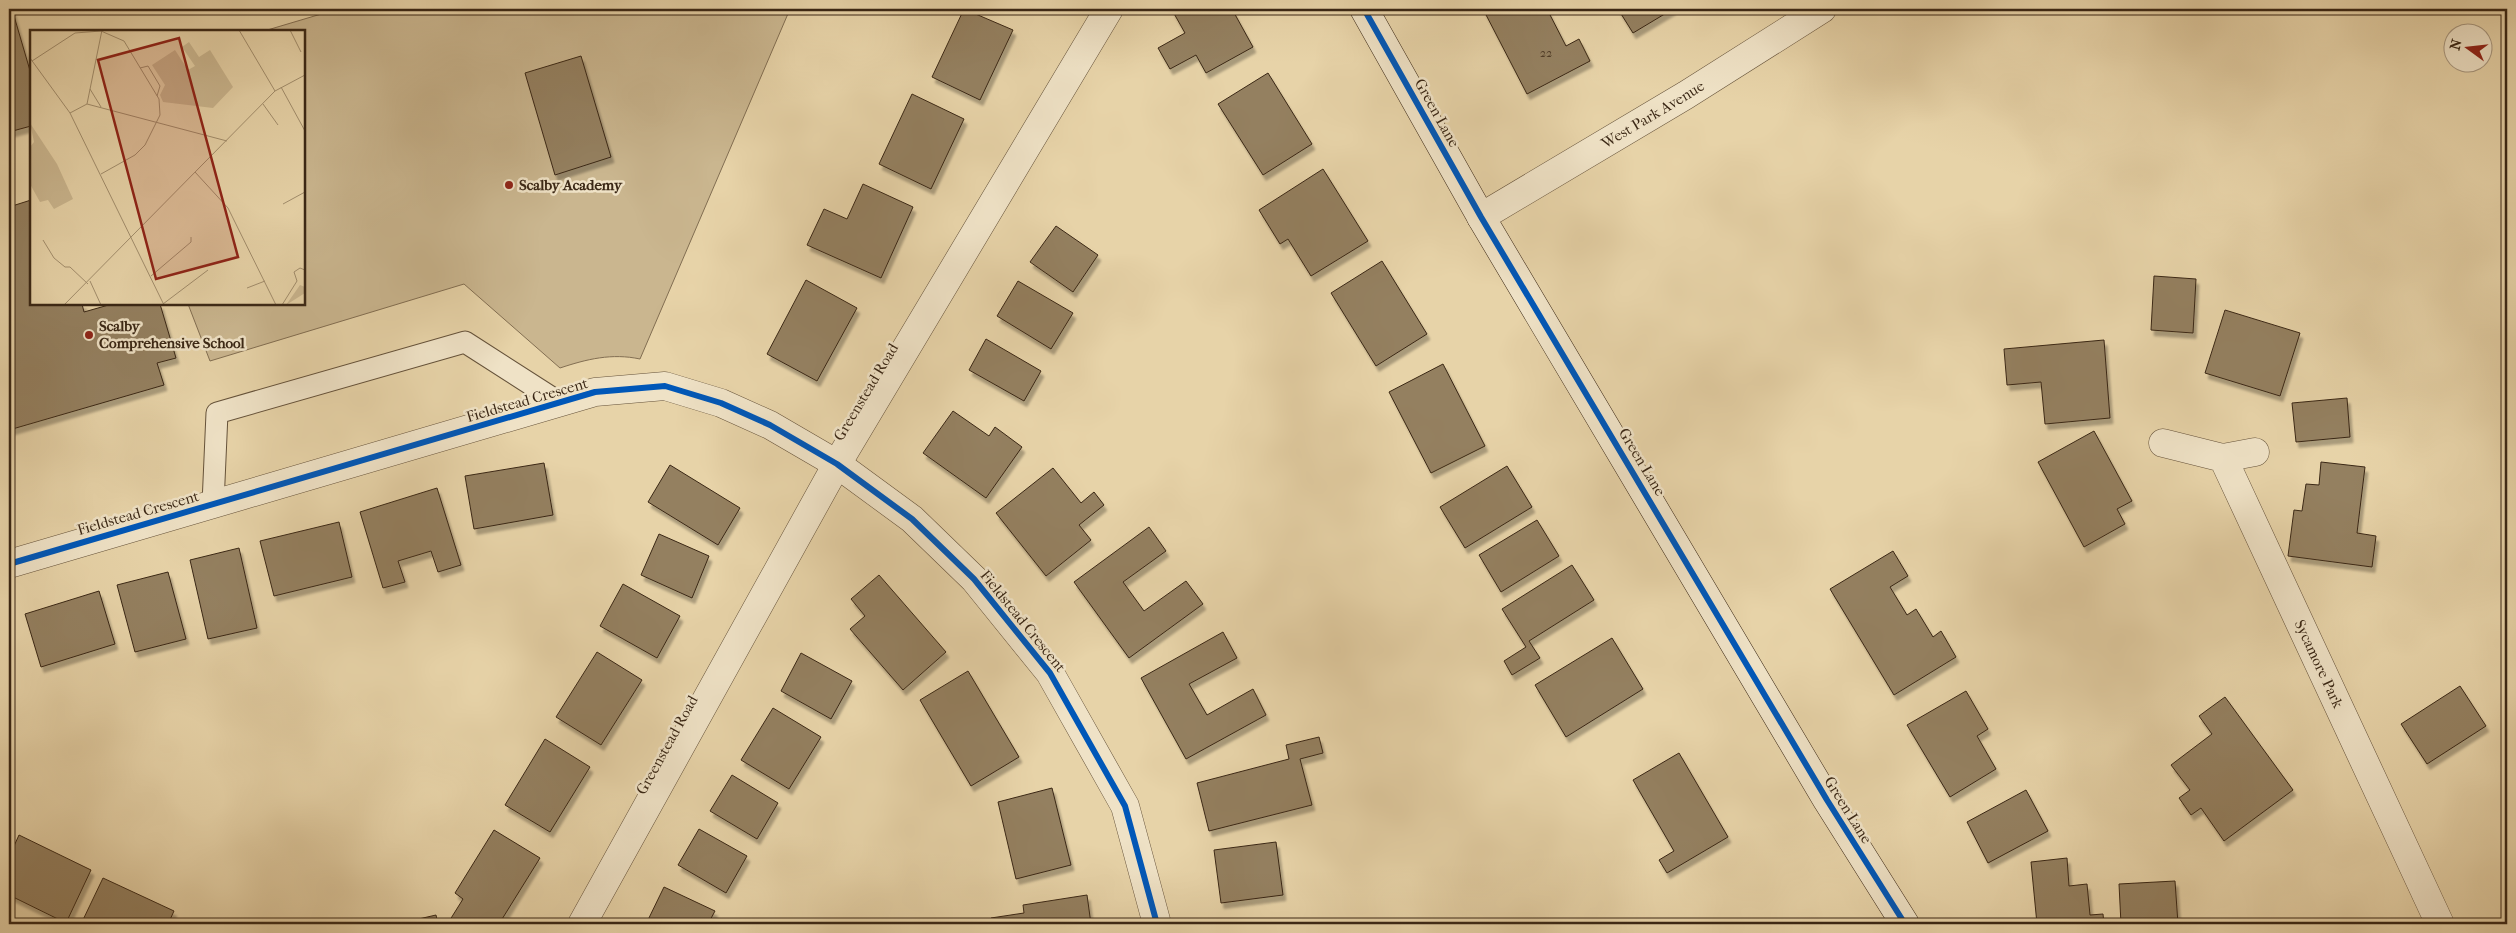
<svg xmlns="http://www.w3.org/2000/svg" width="2516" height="933" font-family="'IM FELL French Canon',serif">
	<defs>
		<filter id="shadow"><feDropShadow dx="3" dy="5.5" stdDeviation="1" flood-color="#0004"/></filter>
	</defs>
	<rect width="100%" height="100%" fill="#e7d3a8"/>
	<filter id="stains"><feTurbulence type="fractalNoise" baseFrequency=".004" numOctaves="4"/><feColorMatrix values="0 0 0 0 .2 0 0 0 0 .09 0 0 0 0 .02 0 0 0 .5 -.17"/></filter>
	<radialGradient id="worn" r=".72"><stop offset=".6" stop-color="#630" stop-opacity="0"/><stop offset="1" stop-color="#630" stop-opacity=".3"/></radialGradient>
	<path fill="#cab68f" stroke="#826e52" d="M338 9H790L640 359C612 353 587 359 560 368L464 284 210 361 188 304H304V31H264Z"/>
	<g fill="#948061" stroke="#3a2715" filter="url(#shadow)">
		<path d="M9 9H12L31 74V126L9 132Z"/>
		<path d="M964 9 1013 30 980 100 932 77Z"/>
		<path d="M1175 9H1232L1253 47 1206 73 1196 55 1170 69 1158 48 1185 33 1172 10Z"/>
		<path d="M1483 9H1547L1566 46 1579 39 1590 61 1527 94Z"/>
		<path d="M1618 9H1673L1633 33Z"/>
		<path d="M581 56 611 157 555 175 525 73Z"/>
		<path d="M1268 73 1312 144 1263 175 1218 104Z"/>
		<path d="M912 94 964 119 931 189 879 164Z"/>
		<path d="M1323 169 1368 241 1311 276 1288 239 1280 244 1259 210Z"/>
		<path d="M863 184 913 207 881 278 807 245 824 209 847 219Z"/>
		<path d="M31 200V304H84H82L84 312 112 304H160L176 358 157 363 164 385 9 430V207Z"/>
		<path d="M1056 226 1098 255 1073 292 1030 262Z"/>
		<path d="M1382 261 1427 334 1376 366 1331 293Z"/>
		<path d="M2154 276 2196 279 2193 333 2151 330Z"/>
		<path d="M806 280 857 308 817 381 767 354Z"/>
		<path d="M1018 281 1073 313 1051 349 997 316Z"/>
		<path d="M2225 310 2300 333 2280 396 2205 373Z"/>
		<path d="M986 339 1041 371 1024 401 969 370Z"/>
		<path d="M2104 340 2110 418 2045 424 2041 382 2007 385 2004 349Z"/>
		<path d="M1443 364 1485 446 1431 473 1389 392Z"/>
		<path d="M2347 398 2350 437 2296 442 2292 403Z"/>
		<path d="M953 411 989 436 995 427 1022 447 986 498 923 453Z"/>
		<path d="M2094 431 2132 501 2117 509 2125 524 2084 547 2038 462Z"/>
		<path d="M2321 462 2365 467 2357 533 2376 536 2372 567 2288 556 2294 510 2302 511 2306 484 2319 485Z"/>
		<path d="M544 463 553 515 474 529 465 476Z"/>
		<path d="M670 465 740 508 718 545 648 502Z"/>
		<path d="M1507 466 1532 507 1465 548 1440 507Z"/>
		<path d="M1053 468 1081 503 1094 492 1104 505 1079 525 1091 540 1046 576 996 513Z"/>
		<path d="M437 488 461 565 438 572 431 551 398 561 405 582 383 588 360 512Z"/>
		<path d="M1537 520 1559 556 1501 592 1479 555Z"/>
		<path d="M339 522 352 577 274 596 260 541Z"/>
		<path d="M1149 527 1166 551 1123 582 1144 611 1186 581 1203 604 1129 658 1074 582Z"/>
		<path d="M659 534 709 556 692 598 641 575Z"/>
		<path d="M239 548 257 628 208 639 190 560Z"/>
		<path d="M1893 551 1908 576 1890 587 1907 615 1916 609 1933 637 1941 631 1956 657 1894 695 1830 589Z"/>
		<path d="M1572 565 1594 600 1529 641 1540 658 1512 675 1504 661 1526 647 1502 609Z"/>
		<path d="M168 572 186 639 135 652 117 585Z"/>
		<path d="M879 575 946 652 903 690 850 629 865 616 851 599Z"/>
		<path d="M623 584 680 616 657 658 600 626Z"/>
		<path d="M99 591 115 644 41 667 25 614Z"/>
		<path d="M1223 632 1237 658 1189 684 1207 715 1253 689 1266 715 1186 759 1141 678Z"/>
		<path d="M1612 638 1643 689 1566 737 1535 685Z"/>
		<path d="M597 652 642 680 601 745 556 717Z"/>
		<path d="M801 653 852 681 831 719 781 691Z"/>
		<path d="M968 671 1019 757 971 786 920 700Z"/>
		<path d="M2460 686 2486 726 2427 764 2401 724Z"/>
		<path d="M1966 691 1988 729 1977 736 1996 769 1950 797 1907 725Z"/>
		<path d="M2225 697 2293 790 2224 841 2201 808 2191 815 2179 798 2190 790 2171 765 2212 734 2199 716Z"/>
		<path d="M773 708 821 737 789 789 741 760Z"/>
		<path d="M1319 737 1323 753 1300 759 1312 805 1209 831 1197 783 1289 759 1286 745Z"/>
		<path d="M545 739 590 767 550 832 505 805Z"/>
		<path d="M1679 753 1728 837 1667 873 1659 860 1674 851 1633 780Z"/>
		<path d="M732 775 778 803 757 839 710 811Z"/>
		<path d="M1052 788 1071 865 1016 879 998 802Z"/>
		<path d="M2026 790 2048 831 1988 863 1967 822Z"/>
		<path d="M699 829 747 856 726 893 678 865Z"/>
		<path d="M494 830 540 858 499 924H451L448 923 463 899 455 893Z"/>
		<path d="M19 835 91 870 66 923 9 895V857Z"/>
		<path d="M1276 842 1283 895 1221 903 1214 850Z"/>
		<path d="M2067 858 2069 886 2087 884 2090 915 2103 914 2104 924H2037L2031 862Z"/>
		<path d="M103 878 174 911 168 924H81Z"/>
		<path d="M2175 881 2178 924H2121L2119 884Z"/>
		<path d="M664 887 715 911 708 924H646Z"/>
		<path d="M1087 895 1091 924H992L991 918 1024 913 1023 905Z"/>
		<path d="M436 915 438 924H397Z"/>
		<path d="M188 919 200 924H185Z"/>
	</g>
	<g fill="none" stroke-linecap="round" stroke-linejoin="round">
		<defs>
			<path id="lane" d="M213 504 217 413 465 342 560 403"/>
			<g id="street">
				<path id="s1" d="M1481 217 1686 95 1822 9"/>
				<path id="s2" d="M2163 443 2223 458 2440 924"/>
				<path d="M2223 458 2255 452"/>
				<path d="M9 564 595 392 665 386 721 403 770 425 837 464 912 519 974 579 1050 673 1125 806 1157 924"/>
				<path d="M582 924 837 464 1109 9"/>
			</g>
			<path id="secondary" d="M1364 9 1481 217 1827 800 1905 924"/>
		</defs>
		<use href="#lane" stroke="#65523a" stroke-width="23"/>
		<use href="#street" stroke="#65523a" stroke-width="29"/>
		<use href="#secondary" stroke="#3a2715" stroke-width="29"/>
		<use href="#lane" stroke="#efe2c6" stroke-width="21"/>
		<use href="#street" stroke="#efe2c6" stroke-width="28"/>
		<use href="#secondary" stroke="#efe2c6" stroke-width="28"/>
		<defs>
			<g id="cycleway">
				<path d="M1364 9 1481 217 1827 800 1905 924"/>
				<path d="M9 564 595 392 665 386 721 403 770 425 837 464 912 519 974 579 1050 673 1125 806 1157 924"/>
			</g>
		</defs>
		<use href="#cycleway" stroke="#efe2c6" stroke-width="9"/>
		<use href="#cycleway" stroke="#0057b8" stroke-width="6"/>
	</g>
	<g fill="#8f2418" stroke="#efe2c6" stroke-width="2">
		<circle cx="509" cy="185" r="5"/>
		<circle cx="89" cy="335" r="5"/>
	</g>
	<g text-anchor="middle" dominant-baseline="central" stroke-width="5" stroke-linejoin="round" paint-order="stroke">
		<g font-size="12" fill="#503d28">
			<text x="1546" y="53">22</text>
		</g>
		<g font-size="15" fill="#3a2715" stroke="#efe2c6">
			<text transform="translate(1437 113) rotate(61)">Green Lane</text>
			<text stroke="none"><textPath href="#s1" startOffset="200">West Park Avenue</textPath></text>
			<text transform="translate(866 392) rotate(-59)">Greenstead Road</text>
			<text transform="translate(527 400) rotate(-16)">Fieldstead Crescent</text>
			<text transform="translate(1642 462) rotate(59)">Green Lane</text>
			<text transform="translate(138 513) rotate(-16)">Fieldstead Crescent</text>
			<text transform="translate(1023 621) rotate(51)">Fieldstead Crescent</text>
			<text stroke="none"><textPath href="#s2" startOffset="289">Sycamore Park</textPath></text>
			<text transform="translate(667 745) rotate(-61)">Greenstead Road</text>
			<text transform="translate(1848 810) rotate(58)">Green Lane</text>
		</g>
		<g font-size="15" font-weight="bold" fill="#3a2715" stroke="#efe2c6" text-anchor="start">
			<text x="519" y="185">Scalby Academy</text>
			<text x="99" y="326">Scalby<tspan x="99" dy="17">Comprehensive School</tspan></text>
		</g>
	</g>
	<g transform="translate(30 30)">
		<rect width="275" height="275" fill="#e7d3a8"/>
		<path d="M159 12 169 27 180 20 203 57 183 78 133 72 130 65 135 55 122 35 145 20 158 40 165 36 152 17ZM0 93 27 134 43 169 24 179 18 170 10 172 0 154V117L4 112ZM270 255 275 257V263L256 275Z" fill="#cab68f"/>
		<path fill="none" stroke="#a28e6d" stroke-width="1" d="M209 0 245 61M260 0 271 22M0 28 40 83 134 275M2 31 45 3 71 1 94 11 129 69 130 85 115 115 105 125 71 144M110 38 118 36 130 56 127 66M251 57 275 101M60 59 71 77M57 74 72 0M233 74 248 95M40 83 57 74 197 111M165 142 198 178 246 275M253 174 275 162M13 210 24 228 35 237H40L58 254M121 246 161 212V207M60 251 71 275M267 251 264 242 270 238 275 240M217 258 235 251M133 274 178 240M34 275 245 61 275 45M252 275 267 251"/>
		<path fill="#8f2418" fill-opacity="0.15" stroke="#8f2418" stroke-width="2.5" d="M149 8 208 227 126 249 68 30Z"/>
		<rect width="275" height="275" fill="none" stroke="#3a2715" stroke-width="2.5"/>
	</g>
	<rect width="2516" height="933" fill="none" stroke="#e7d3a8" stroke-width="30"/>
	<rect x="10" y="10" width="2496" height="913" fill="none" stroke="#3a2715" stroke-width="2.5"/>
	<rect x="15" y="15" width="2486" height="903" fill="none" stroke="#3a2715"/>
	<g transform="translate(2468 48) rotate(285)"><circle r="24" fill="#efe2c6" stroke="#a7977f"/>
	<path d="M0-4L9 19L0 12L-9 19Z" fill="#8f2418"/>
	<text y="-8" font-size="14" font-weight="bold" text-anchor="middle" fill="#3a2715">N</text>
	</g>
	<rect width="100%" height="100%" filter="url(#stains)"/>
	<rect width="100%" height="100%" fill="url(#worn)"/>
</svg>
